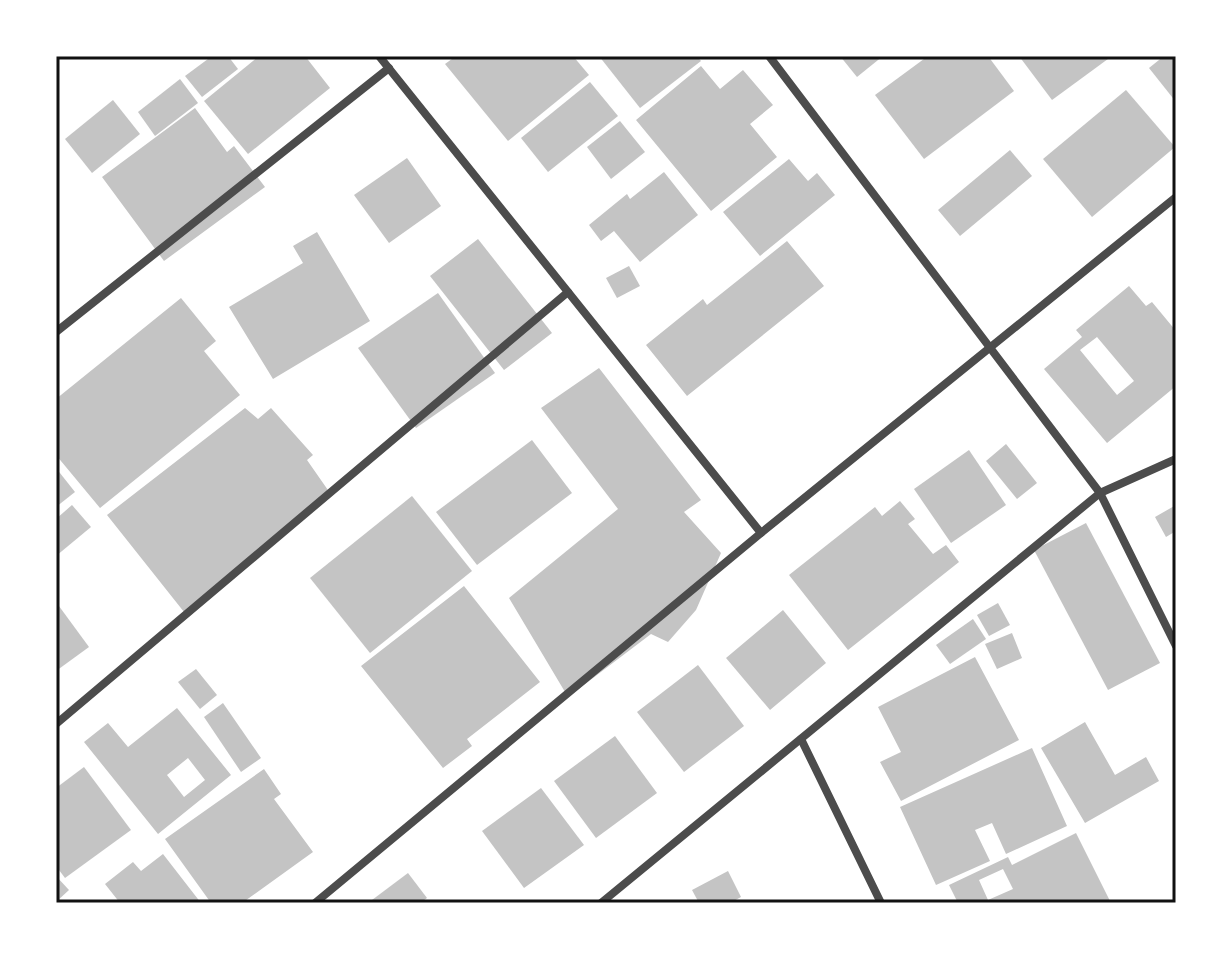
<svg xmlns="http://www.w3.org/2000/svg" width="1232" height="959" font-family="'Space Grotesk',sans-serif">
	<rect width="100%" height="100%" fill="#fff"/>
	<g fill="#c4c4c4" fill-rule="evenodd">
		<path d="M212 56H228L238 69 202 97 185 76Z"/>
		<path d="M259 56H305L330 88 248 154 204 101Z"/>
		<path d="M456 56H573L589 75 508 141 445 64Z"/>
		<path d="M599 56H697L701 61 640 108Z"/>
		<path d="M840 56H883L857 77Z"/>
		<path d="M928 56H988L1014 91 924 159 875 95Z"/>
		<path d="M1019 56H1112L1052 100Z"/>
		<path d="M1164 56H1176V102L1149 68Z"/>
		<path d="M701 66 720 89 743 70 773 105 750 124 777 157 711 211 636 120Z"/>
		<path d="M180 79 198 103 155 136 138 112Z"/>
		<path d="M590 82 618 116 548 172 521 138Z"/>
		<path d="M1126 90 1175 147 1092 217 1043 159Z"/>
		<path d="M113 100 140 134 92 173 65 139Z"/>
		<path d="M195 108 227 152 234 146 265 187 164 261 102 177Z"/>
		<path d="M620 121 645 152 611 179 587 147Z"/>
		<path d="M1010 150 1032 176 960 236 938 210Z"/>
		<path d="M407 158 441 206 389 243 354 195Z"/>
		<path d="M789 159 808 181 817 173 835 195 760 256 723 212Z"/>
		<path d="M664 172 698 215 640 262 614 231 601 241 589 225 627 194 630 199Z"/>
		<path d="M317 232 370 321 273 379 229 307 303 263 293 246Z"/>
		<path d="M478 239 552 333 504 370 430 276Z"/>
		<path d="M787 241 824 286 687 396 646 345 703 299 707 305Z"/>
		<path d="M629 266 640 286 617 298 606 278Z"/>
		<path d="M1129 286 1146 306 1152 302 1176 331V386L1107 443 1044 369 1082 337 1076 330ZM1097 337 1134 381 1117 395 1080 350Z"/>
		<path d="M438 293 495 373 416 428 358 348Z"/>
		<path d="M181 298 216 341 204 351 240 395 100 508 56 455V399Z"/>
		<path d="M599 368 701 500 684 512 721 553 696 610 668 642 651 634 568 697 509 598 618 509 541 408Z"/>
		<path d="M245 408 258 419 271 408 313 455 307 460 330 493 188 617 107 515Z"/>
		<path d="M532 440 572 493 477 565 436 512Z"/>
		<path d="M1006 444 1037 483 1017 499 986 461Z"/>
		<path d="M969 450 1006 505 951 543 914 489Z"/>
		<path d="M56 468 75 492 56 507Z"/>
		<path d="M412 496 472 571 370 653 310 578Z"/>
		<path d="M900 501 915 519 908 524 933 554 946 545 959 562 848 650 789 575 875 507 882 516Z"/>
		<path d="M72 505 91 527 56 556V519Z"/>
		<path d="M1176 505V531L1166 537 1155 517Z"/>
		<path d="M1086 523 1160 663 1108 690 1034 550Z"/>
		<path d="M464 586 540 682 467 739 472 746 443 768 361 666Z"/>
		<path d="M56 602 89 647 56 671Z"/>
		<path d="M998 603 1010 625 989 636 977 615Z"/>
		<path d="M783 610 826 663 770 710 726 658Z"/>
		<path d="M973 619 986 639 950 664 936 645Z"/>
		<path d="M1012 633 1022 658 997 669 985 644Z"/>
		<path d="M975 657 1019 740 901 801 880 762 901 752 878 707Z"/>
		<path d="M698 665 744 726 684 772 637 712Z"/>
		<path d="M196 669 217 695 200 709 178 682Z"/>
		<path d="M223 703 261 758 241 772 204 717Z"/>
		<path d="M177 708 231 775 158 834 84 742 108 723 128 747ZM188 758 205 780 184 797 167 775Z"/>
		<path d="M1085 722 1115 775 1146 757 1159 781 1085 823 1041 748Z"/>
		<path d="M615 736 657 793 596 838 554 781Z"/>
		<path d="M1032 748 1067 826 1006 854 992 823 975 830 990 861 936 885 900 807Z"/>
		<path d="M84 767 131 830 65 878 56 866V788Z"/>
		<path d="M264 769 281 794 274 799 313 852 242 903H211L165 839Z"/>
		<path d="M541 788 584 845 524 888 482 831Z"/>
		<path d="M1076 833 1111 903H958L949 885 1008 857 1012 865ZM1003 869 1013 889 988 900 979 880Z"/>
		<path d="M163 854 201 903H120L105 884 133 862 141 871Z"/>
		<path d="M728 871 741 897 730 903H699L692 890Z"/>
		<path d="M408 873 427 898 420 903H368Z"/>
		<path d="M56 876 69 890 56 902Z"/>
	</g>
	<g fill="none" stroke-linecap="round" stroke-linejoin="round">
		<g stroke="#4c4c4c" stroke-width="8">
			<path d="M379 56 761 533"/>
			<path d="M769 56 1100 493 1176 646"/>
			<path d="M56 332 389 68"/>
			<path d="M56 724 568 292"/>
			<path d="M801 739 881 903"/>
			<path d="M315 903 761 533 1176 197"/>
			<path d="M601 903 1100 493 1176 459"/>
		</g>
	</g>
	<rect width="1232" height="959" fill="none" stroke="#ffffff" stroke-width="116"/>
	<rect x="58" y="58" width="1116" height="843" fill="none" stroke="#111" stroke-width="3"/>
</svg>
